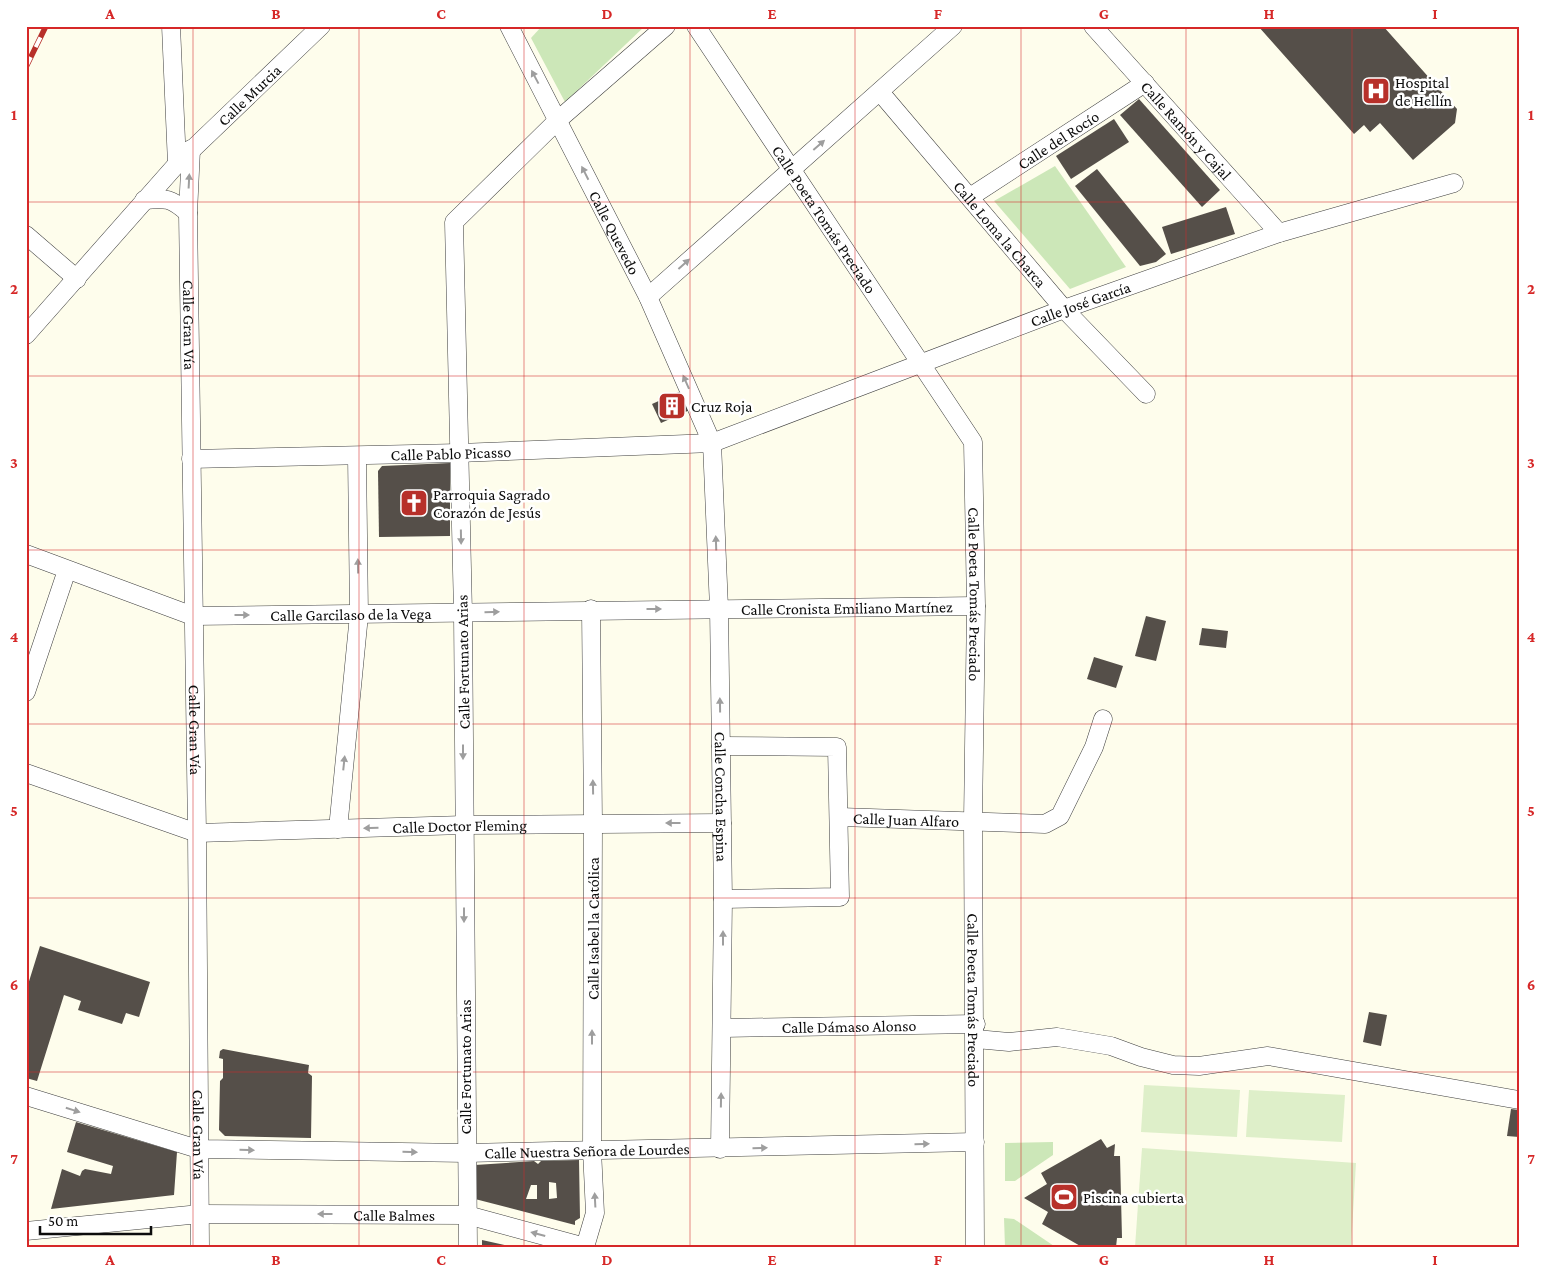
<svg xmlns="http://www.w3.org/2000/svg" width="1545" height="1273" font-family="'Crimson Pro',serif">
	<rect width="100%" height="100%" fill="#fefdec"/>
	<g fill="#cce7b8">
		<path d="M542 26H645L565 102 531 38Z"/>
		<path d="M1055 166 1126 267 1070 289 994 201Z"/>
		<path d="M1053 1142V1155L1015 1181H1005V1143Z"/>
		<path d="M1004 1218 1014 1219 1054 1246 1005 1247Z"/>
	</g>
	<g fill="#deefc9">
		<path d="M1144 1085 1240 1090 1237 1137 1141 1132Z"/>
		<path d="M1249 1090 1345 1095 1342 1142 1246 1137Z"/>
		<path d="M1142 1148 1356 1163 1351 1247H1135Z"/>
	</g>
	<g fill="#554f49" fill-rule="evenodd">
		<path d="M1258 26H1383L1457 109 1455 123 1413 160 1380 123 1370 132 1364 125 1354 134Z"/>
		<path d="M1139 99 1220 190 1202 207 1120 115Z"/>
		<path d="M1114 119 1129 142 1071 179 1056 156Z"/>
		<path d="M1097 169 1166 254 1156 262 1140 266 1075 186Z"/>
		<path d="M1226 207 1235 234 1171 254 1162 227Z"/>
		<path d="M683 390 692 409 661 423 652 404Z"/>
		<path d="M450 463V536L379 537 378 471 382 466Z"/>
		<path d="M1146 616 1166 621 1156 661 1135 656Z"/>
		<path d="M1202 628 1228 631 1226 648 1199 645Z"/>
		<path d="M1094 657 1123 666 1116 688 1087 679Z"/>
		<path d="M40 946 150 982 139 1017 126 1013 122 1024 78 1010 81 1001 64 995 37 1081 26 1078V991Z"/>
		<path d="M1369 1012 1387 1015 1381 1046 1363 1042Z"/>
		<path d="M223 1049 309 1065 308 1073 312 1076 311 1138 225 1136 219 1130 220 1081 223 1078V1059L219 1058 220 1051Z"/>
		<path d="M1511 1109 1519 1110V1137L1507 1136Z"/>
		<path d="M76 1122 177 1152 174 1195 51 1209 62 1169 80 1176 82 1171 85 1169 111 1174 113 1166 67 1152Z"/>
		<path d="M1101 1139 1107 1148 1115 1144 1114 1156H1120L1122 1238H1117L1116 1247H1082L1042 1224 1048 1212 1024 1198 1047 1184 1041 1173Z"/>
		<path d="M579 1160 580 1218 575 1221V1225L475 1199V1165L534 1161 538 1164 541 1161ZM549 1182 556 1183 557 1198 549 1199ZM531 1185H537V1199H526Z"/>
		<path d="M482 1240 509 1246V1247H482Z"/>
	</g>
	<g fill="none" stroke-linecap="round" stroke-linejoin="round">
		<defs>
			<g id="minor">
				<path d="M171 26 177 164"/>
				<path id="s1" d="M509 26 648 297 712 443 719 608 723 899 720 1149"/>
				<path id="s2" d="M696 26 973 442 976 606 973 821 975 1247"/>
				<path id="s3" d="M1093 26 1279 233"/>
				<path id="s4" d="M880 92 1064 309 1146 394"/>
				<path id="s5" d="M191 149 188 213 197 833 200 1247"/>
				<path id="s6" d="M970 197 1145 83"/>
				<path d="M144 200C167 198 171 198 188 213"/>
				<path d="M26 235 77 279"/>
				<path d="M648 297 953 26"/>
				<path id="s7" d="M26 335 177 164 321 26"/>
				<path id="s8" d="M191 459 459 453 712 443 1064 309 1279 233 1454 183"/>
				<path id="s9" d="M26 554 193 616 976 606"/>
				<path d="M26 692 67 570"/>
				<path d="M721 746 837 747 840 897 723 899"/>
				<path id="s10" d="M26 773 197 833 464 825 722 823"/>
				<path id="s11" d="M840 817 1045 824 1060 816 1094 747 1103 719"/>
				<path d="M338 829 359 615 357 456"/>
				<path id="s12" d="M723 1028 976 1024"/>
				<path d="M976 1039 1009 1042 1057 1037 1111 1046 1141 1057 1173 1065 1199 1066 1268 1056 1519 1100"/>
				<path id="s13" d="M26 1096 198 1149 466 1153 975 1142"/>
				<path id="s14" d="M26 1231 200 1214 467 1215 585 1247"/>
				<path d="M468 1247 463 613 454 222 558 120 666 26"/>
				<path id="s15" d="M585 1247 595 1213 592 1150 593 823 591 609"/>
			</g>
		</defs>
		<use href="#minor" stroke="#3f3f3f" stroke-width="19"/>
		<use href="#minor" stroke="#fff" stroke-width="18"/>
		<defs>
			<path id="rail" d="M26 67 46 26"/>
		</defs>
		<use href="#rail" stroke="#b7302a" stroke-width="5.5"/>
		<use href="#rail" stroke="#fff" stroke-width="4" stroke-dasharray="11" stroke-linecap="butt"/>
	</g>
	<defs><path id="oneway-solid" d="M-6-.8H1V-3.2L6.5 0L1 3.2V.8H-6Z" transform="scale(1.25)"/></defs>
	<g fill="#9e9e9e">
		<use href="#oneway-solid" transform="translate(535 77) rotate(-118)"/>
		<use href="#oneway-solid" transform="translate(819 145) rotate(-41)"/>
		<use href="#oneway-solid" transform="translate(585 173) rotate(-117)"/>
		<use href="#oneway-solid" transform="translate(189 181) rotate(-87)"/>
		<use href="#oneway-solid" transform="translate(684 264) rotate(-42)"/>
		<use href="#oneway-solid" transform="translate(686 382) rotate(-114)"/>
		<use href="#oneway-solid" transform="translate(461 537) rotate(89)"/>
		<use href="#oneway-solid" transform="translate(716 543) rotate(-92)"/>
		<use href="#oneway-solid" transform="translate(358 566) rotate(-91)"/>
		<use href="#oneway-solid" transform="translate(654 609)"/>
		<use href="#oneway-solid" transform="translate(492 612) rotate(-2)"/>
		<use href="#oneway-solid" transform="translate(242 615)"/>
		<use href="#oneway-solid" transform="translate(720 705) rotate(-91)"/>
		<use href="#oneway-solid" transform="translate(463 752) rotate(90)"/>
		<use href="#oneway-solid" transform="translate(344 763) rotate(-84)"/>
		<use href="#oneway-solid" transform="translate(593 787) rotate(-91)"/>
		<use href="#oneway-solid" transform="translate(673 823) rotate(180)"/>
		<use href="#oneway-solid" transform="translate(371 828) rotate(178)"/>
		<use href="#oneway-solid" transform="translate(464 915) rotate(90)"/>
		<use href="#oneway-solid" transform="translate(723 938) rotate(-90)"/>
		<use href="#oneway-solid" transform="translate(592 1037) rotate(-90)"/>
		<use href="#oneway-solid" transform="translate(721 1100) rotate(-89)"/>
		<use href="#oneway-solid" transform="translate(73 1110) rotate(17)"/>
		<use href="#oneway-solid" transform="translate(922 1144) rotate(-2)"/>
		<use href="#oneway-solid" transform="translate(760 1148) rotate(-2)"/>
		<use href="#oneway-solid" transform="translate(247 1150) rotate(1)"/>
		<use href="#oneway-solid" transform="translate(410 1152) rotate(1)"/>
		<use href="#oneway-solid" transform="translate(595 1200) rotate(-93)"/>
		<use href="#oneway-solid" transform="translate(325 1214) rotate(-180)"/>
		<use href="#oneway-solid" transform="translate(538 1234) rotate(-165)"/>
	</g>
	<path fill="none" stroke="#d62828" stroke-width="1" stroke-opacity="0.55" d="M193 26V1247M359 26V1247M524 26V1247M690 26V1247M855 26V1247M1021 26V1247M1186 26V1247M1352 26V1247M26 202H1519M26 376H1519M26 550H1519M26 724H1519M26 898H1519M26 1072H1519"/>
	<defs>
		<symbol id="hospital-square" viewBox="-11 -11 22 22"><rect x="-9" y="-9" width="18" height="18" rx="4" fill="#b7302a" stroke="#fff"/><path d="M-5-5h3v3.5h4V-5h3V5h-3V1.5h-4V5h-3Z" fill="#fff"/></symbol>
		<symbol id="building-square" viewBox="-11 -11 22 22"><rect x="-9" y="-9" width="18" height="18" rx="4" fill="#b7302a" stroke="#fff"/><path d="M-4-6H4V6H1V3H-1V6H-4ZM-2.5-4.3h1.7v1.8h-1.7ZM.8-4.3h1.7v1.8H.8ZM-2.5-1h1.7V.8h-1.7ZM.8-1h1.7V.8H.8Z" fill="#fff"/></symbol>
		<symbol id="church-square" viewBox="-11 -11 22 22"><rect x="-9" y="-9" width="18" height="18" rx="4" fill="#b7302a" stroke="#fff"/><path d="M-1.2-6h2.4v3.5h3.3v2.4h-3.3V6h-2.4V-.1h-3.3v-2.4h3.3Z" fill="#fff"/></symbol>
		<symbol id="stadium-square" viewBox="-11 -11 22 22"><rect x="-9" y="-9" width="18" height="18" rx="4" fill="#b7302a" stroke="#fff"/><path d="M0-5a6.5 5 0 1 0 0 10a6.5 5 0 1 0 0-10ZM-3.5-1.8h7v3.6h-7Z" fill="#fff"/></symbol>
	</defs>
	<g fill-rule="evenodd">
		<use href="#hospital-square" x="1360" y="75" width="32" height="32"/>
		<use href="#building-square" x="656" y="390" width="32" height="32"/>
		<use href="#church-square" x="398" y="487" width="32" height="32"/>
		<use href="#stadium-square" x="1048" y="1181" width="32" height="32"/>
	</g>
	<g text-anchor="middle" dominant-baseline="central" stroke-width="5" stroke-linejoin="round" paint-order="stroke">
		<g font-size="16" fill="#0c0c0c" stroke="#fff" text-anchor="start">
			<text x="1395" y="82">Hospital<tspan x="1395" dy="18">de Hellín</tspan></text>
			<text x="691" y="406">Cruz Roja</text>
			<text x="433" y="494">Parroquia Sagrado<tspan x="433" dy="18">Corazón de Jesús</tspan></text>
			<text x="1083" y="1197">Piscina cubierta</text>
		</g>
		<g font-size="16" fill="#0c0c0c" stroke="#fff">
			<text stroke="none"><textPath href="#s7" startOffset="328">Calle Murcia</textPath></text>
			<text stroke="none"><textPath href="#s3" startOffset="140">Calle Ramón y Cajal</textPath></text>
			<text stroke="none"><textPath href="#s6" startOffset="105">Calle del Rocío</textPath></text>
			<text stroke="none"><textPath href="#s2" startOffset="232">Calle Poeta Tomás Preciado</textPath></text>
			<text stroke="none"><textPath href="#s1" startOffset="232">Calle Quevedo</textPath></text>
			<text stroke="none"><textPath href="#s4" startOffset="186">Calle Loma la Charca</textPath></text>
			<text stroke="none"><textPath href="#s8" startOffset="915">Calle José García</textPath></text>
			<text stroke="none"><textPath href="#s5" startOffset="176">Calle Gran Vía</textPath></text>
			<text stroke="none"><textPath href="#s8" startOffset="260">Calle Pablo Picasso</textPath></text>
			<text stroke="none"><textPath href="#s2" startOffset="652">Calle Poeta Tomás Preciado</textPath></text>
			<text stroke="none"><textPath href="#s9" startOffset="832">Calle Cronista Emiliano Martínez</textPath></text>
			<text stroke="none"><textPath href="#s9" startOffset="336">Calle Garcilaso de la Vega</textPath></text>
			<text transform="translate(463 662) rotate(-91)">Calle Fortunato Arias</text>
			<text stroke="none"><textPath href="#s5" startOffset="581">Calle Gran Vía</textPath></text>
			<text stroke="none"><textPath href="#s1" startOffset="818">Calle Concha Espina</textPath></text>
			<text stroke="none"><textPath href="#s11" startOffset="66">Calle Juan Alfaro</textPath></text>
			<text stroke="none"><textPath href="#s10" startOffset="444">Calle Doctor Fleming</textPath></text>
			<text stroke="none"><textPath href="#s15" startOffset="320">Calle Isabel la Católica</textPath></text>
			<text stroke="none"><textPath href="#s2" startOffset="1058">Calle Poeta Tomás Preciado</textPath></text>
			<text stroke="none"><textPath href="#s12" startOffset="126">Calle Dámaso Alonso</textPath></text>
			<text transform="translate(465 1067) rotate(-90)">Calle Fortunato Arias</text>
			<text stroke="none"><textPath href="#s5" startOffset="986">Calle Gran Vía</textPath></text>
			<text stroke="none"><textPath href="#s13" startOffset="569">Calle Nuestra Señora de Lourdes</textPath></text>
			<text stroke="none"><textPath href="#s14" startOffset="369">Calle Balmes</textPath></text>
		</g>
	</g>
	<rect width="1545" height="1273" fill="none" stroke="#ffffff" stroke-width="55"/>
	<path d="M40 1226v8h111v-8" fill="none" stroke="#0c0c0c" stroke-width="2.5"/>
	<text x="48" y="1226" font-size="15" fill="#0c0c0c" stroke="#ffffff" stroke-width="4" paint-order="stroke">50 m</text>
	<rect x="28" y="28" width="1490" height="1218" fill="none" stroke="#d62828" stroke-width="2"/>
	<g font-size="16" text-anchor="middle" font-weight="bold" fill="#d62828">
		<text x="110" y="19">A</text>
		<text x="276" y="19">B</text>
		<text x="441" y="19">C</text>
		<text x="607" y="19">D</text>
		<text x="772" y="19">E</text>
		<text x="938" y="19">F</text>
		<text x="1104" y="19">G</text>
		<text x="1269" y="19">H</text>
		<text x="1435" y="19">I</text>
		<text x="14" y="120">1</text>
		<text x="1531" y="120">1</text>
		<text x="14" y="294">2</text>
		<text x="1531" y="294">2</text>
		<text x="14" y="468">3</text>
		<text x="1531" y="468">3</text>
		<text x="14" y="642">4</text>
		<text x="1531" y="642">4</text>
		<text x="14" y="816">5</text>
		<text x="1531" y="816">5</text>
		<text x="14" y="990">6</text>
		<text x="1531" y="990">6</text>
		<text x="14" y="1164">7</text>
		<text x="1531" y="1164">7</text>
		<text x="110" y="1265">A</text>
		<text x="276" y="1265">B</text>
		<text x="441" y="1265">C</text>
		<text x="607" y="1265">D</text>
		<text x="772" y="1265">E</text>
		<text x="938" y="1265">F</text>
		<text x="1104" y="1265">G</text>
		<text x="1269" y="1265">H</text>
		<text x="1435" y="1265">I</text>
	</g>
</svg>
